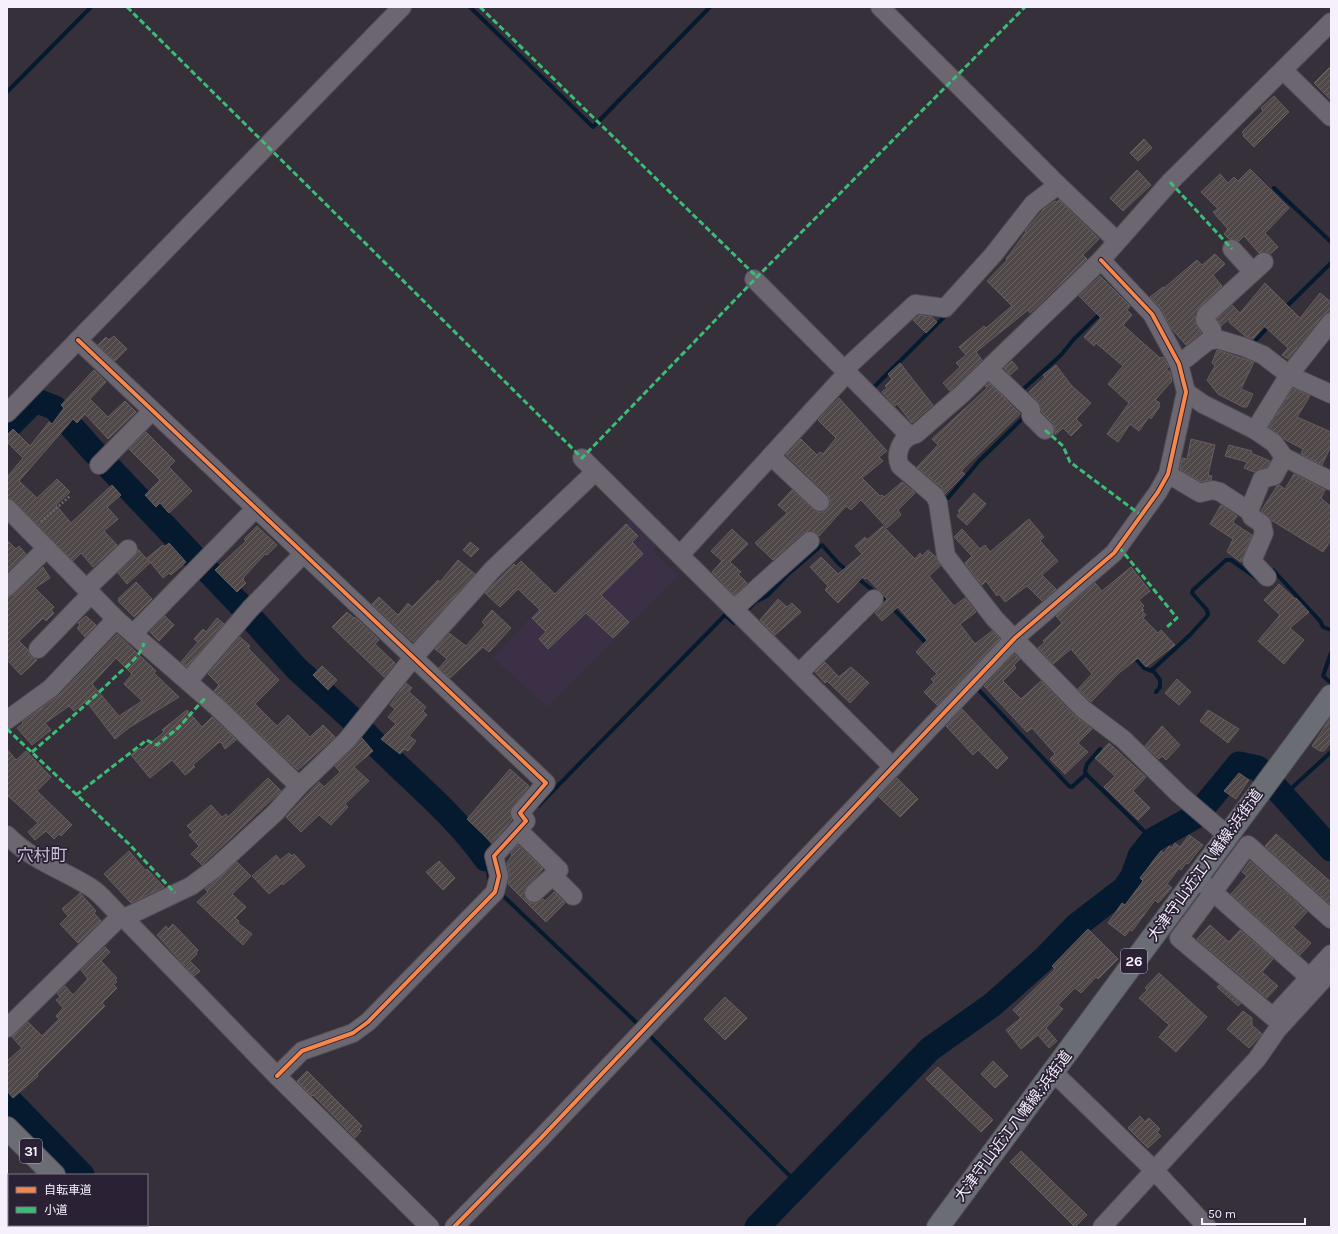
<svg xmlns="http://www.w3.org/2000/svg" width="1338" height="1234" font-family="Karla,'Noto Sans JP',sans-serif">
	<defs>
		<pattern id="building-hatch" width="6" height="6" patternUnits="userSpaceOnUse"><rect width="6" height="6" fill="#504848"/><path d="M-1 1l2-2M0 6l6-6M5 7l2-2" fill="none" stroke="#6a6363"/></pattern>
	</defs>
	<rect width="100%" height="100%" fill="#35303a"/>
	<path fill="#3c3047" d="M631 517 658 544 653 551 679 575 547 707 493 658 544 603Z"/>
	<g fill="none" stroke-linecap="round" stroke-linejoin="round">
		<g stroke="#051a2f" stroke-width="4">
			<path d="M470 7 593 127 710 7"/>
			<path d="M7 92 91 7"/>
			<path d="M1274 188 1331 242"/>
			<path d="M1285 308 1331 263"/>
			<path d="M1250 343 1254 342 1270 325"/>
			<path d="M874 389 873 388 947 314"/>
			<path d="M1020 392 1061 355 1074 339 1102 312"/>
			<path d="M942 497 948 498 979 461 1026 415"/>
			<path d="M1270 571 1273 570 1320 621 1323 627 1331 630"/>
			<path d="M856 577 886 601 928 645"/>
			<path d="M745 612 755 602 767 596 787 575 822 545 839 564 849 572"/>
			<path d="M1331 653 1323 676 1331 683"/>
			<path d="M1133 656 1144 668 1151 671 1190 635 1208 615 1207 610 1192 593 1193 590 1226 560H1231L1258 579"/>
			<path d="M1152 669 1160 680V687L1156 692"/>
			<path d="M975 686 1069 786 1072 787 1086 774 1153 840"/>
			<path d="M1086 774 1085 771 1087 764 1100 749"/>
			<path d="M1284 795 1331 752"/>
			<path d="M538 806 725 615 734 623 739 618"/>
			<path d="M486 859 490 882"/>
			<path d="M500 893 640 1026"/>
			<path d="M646 1032 799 1185"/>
		</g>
		<g stroke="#051a2f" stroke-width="25">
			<path d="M7 428 35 400 55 408 95 453"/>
			<path d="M105 463 195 558"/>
			<path d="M209 572 246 611"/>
			<path d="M254 621 297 669 352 719"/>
			<path d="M366 734C405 776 452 811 486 859"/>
			<path d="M7 1098 82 1175"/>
			<path d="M131 1225 133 1227"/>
			<path d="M757 1227 930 1049 992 1005 1045 958 1077 925 1124 889 1133 876 1140 856 1153 840 1196 816 1239 764 1258 768 1331 849"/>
		</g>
	</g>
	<g fill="url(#building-hatch)" stroke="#645e5f" fill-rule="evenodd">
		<path d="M1331 66V100L1314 83Z"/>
		<path d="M1274 96 1289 112 1254 147 1243 136 1244 134 1242 132 1263 111 1261 108Z"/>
		<path d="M1144 139 1152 148 1138 161 1130 153Z"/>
		<path d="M1250 169 1289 208 1265 233 1278 247 1270 254 1262 252 1259 253 1244 236 1239 241 1229 239 1224 234 1228 229 1213 212 1218 209 1201 192 1220 174 1228 183 1234 177 1238 181Z"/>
		<path d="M1137 170 1151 185 1123 211 1110 198Z"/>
		<path d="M1059 200 1099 239 1083 255 1087 259 1030 313 1028 310 976 352 982 360 950 391 943 383 960 367 956 363 966 355 959 347 984 326 986 328 1012 306 987 281 1007 260 1006 259 1026 232 1025 231 1044 209 1055 201 1057 202Z"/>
		<path d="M1215 254 1225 264 1213 275 1222 286 1199 308 1195 322 1201 333 1186 345 1171 328 1160 307 1150 297 1163 287 1164 288 1197 260 1202 265Z"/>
		<path d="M1100 276 1130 306 1127 310 1132 315 1123 325 1160 358 1163 357 1169 367 1166 369 1170 372 1172 381 1155 400 1160 403 1158 406H1160L1151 419 1149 417 1139 431 1130 424 1118 442 1107 434 1129 403 1108 384 1123 366 1096 343 1094 346 1084 337 1101 318 1079 296Z"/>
		<path d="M1265 283 1300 318 1320 293 1331 302V312L1323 315 1288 359 1282 355 1288 348 1264 326 1253 339 1245 336 1229 322 1230 318 1221 326 1217 319 1232 305 1240 313Z"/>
		<path d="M919 315 932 317 937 322 926 333 913 320Z"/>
		<path d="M114 336 127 349 115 361 98 345 106 337 109 340Z"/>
		<path d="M1217 350 1254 362 1241 389 1253 394 1247 407H1243L1218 394 1207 380 1215 366 1212 363Z"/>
		<path d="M1012 361 1018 368 1010 375 1004 368Z"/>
		<path d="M900 363 933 405 912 423 897 404 895 406 882 392 887 388 885 386 892 379 888 374Z"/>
		<path d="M1056 365 1071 385 1091 403 1076 419 1082 425 1071 436 1063 428 1055 435V428L1053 423 1042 412 1038 402 1029 392 1045 377 1043 375Z"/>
		<path d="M94 370 106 382 90 399 108 417 125 401 136 412 108 439 85 414 77 423 73 419 19 481 37 498 57 479 70 492 56 505 71 523 112 485 121 495 107 507 118 519 104 531 117 545 93 567 81 553 73 561 14 501 7 498V477L23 458 7 442V435L13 429 30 446 49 422 52 424 64 408 61 405Z"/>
		<path d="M989 383 1020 414 961 471 965 474 945 494 942 488 917 467 938 445 932 439 987 388 985 386Z"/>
		<path d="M1293 388 1310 396 1297 417 1331 432V446L1322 465 1301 454 1303 449 1284 439 1269 427Z"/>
		<path d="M839 398 887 451 879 457 883 461 862 478 880 496 882 495 884 497 902 482 915 493 898 510 901 515 887 528 861 500 851 510 846 506 819 536 813 531 803 533 773 560 755 543 787 513 778 505 792 490 817 512H823L830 505V499L827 494 786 455 801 439 817 455 820 452 823 454 836 438 818 420Z"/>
		<path d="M146 432 175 461 169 467 192 491 169 513 160 503 156 507 145 495 160 480 129 449Z"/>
		<path d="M1191 439 1215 445 1208 475 1212 476 1211 480 1202 482 1180 469 1182 458 1187 459Z"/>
		<path d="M1229 445 1252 451 1251 453 1270 461 1267 467 1254 472 1244 468 1247 462 1225 456Z"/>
		<path d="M1294 474 1325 490 1321 498 1331 507V540L1323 552 1271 520 1261 511 1277 486 1279 485 1285 489Z"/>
		<path d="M974 493 986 504 967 525 957 516 960 512 958 511Z"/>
		<path d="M1221 505 1237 516 1233 522 1235 524 1252 535 1241 562 1227 552 1233 539 1210 524Z"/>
		<path d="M1029 519 1044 537 1040 541 1058 561 1042 575 1056 589 1042 601 1027 586 1005 602 999 594 997 596 986 581 982 585 965 563 972 556 954 537 962 529 980 549 985 545 990 552Z"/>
		<path d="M626 524 638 536 632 542 643 554 601 595 629 622 613 638 586 613 548 649 539 639 546 632 532 618 540 610 518 589 500 607 485 593 514 564 516 566 521 561 555 594Z"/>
		<path d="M257 526 277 545 267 555 265 554 244 577 243 580 246 583 237 592 215 570 246 541 244 539Z"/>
		<path d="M883 526 915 559 920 553 922 556 928 550 936 557 940 566 929 576 954 606 965 598 976 612 960 624 975 644 992 631 1000 639 937 705 924 692 934 682 931 679 937 674 916 652 927 640 898 607 882 621 875 613 887 599 867 578 865 579 863 577 838 603 825 590 828 586 810 567 821 557 838 574 862 554 855 546 865 537 867 540Z"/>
		<path d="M732 529 748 544 730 562 741 572 738 574 747 583 734 595 712 572 722 561 711 551Z"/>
		<path d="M7 540 16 549 19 546 26 554 7 572Z"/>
		<path d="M470 542 479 549 471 557 463 550Z"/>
		<path d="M169 543 186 562 171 575 169 573 163 578 147 558 163 545 164 547Z"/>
		<path d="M138 549 150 563 127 584 118 573 135 557Z"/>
		<path d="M458 560 475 574 413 642 372 604 379 597 398 615 408 603 412 607 438 580 440 582Z"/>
		<path d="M43 567 50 578 35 588 54 607 51 610 54 613 46 621 43 618 19 641 28 650 30 656 37 660 21 675 7 660V597L14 595Z"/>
		<path d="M1131 567 1150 591 1139 600 1144 606 1142 608 1144 610 1142 611 1146 615 1143 618 1158 633 1161 630 1175 645 1146 667 1138 658 1119 673 1091 702 1078 689 1092 674 1071 649 1053 664 1038 648 1045 642 1043 641 1062 623 1056 616 1095 583 1102 591Z"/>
		<path d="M136 582 152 599 134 617 118 601 120 600 118 599Z"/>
		<path d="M1279 584 1295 599 1296 598 1309 612 1290 628 1304 640 1284 664 1258 641 1280 615 1264 600Z"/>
		<path d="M778 599 787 607 792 603 801 612 775 635 760 620Z"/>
		<path d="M492 610 511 628 489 652 483 647 450 678 439 668 447 659 435 649 449 633 466 646 485 625 482 622Z"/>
		<path d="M347 612 354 618 355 617 379 640 375 644 395 663 384 677 332 627Z"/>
		<path d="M86 616 96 625 85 637 77 628 80 625 78 623Z"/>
		<path d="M165 616 174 625 159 641 150 632Z"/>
		<path d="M217 618 224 624 187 667 181 662 198 642 194 639 203 629 206 632Z"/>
		<path d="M117 634 156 671 154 673 179 697 130 727 115 739 86 701 74 711 69 706 45 723 51 730 32 745 17 728 23 723 22 722 59 695ZM116 658 132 674 124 684 142 701 119 716 92 684Z"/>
		<path d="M240 637 250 646 248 648 279 680 255 704 277 726 288 715 310 737 323 725 335 737 298 770 214 691 219 685 208 674Z"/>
		<path d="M1014 654 1020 659 1014 665 1016 668 1003 681 1021 699 1041 681 1075 716 1092 729 1078 743 1088 752 1065 774 1050 759 1055 754 1032 728 1027 732 984 686Z"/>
		<path d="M825 662 839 677 851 667 869 683 850 703 827 681 825 683 815 672Z"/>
		<path d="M322 666 337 680 328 690 313 675Z"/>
		<path d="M1177 679 1191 692 1179 705 1165 693Z"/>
		<path d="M406 683 412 688 409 692 426 707 423 711 427 715 409 736 416 741 408 751 404 749 400 754 381 739 396 724 388 717 395 709 390 705Z"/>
		<path d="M962 709 1008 758 997 769 978 750 973 755 946 726Z"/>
		<path d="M187 710 202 727 212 717 236 740 225 749 221 742 218 743 193 765 195 767 185 775 172 760 150 778 131 755 140 748 142 750 164 732 162 730Z"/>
		<path d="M1208 710 1239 729 1228 743 1200 721Z"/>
		<path d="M1331 717V742L1324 751H1320L1312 746Z"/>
		<path d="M1162 726 1180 745 1166 760 1162 756 1159 759 1145 746Z"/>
		<path d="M362 738 373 751 354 767 369 781 345 804 348 807 331 825 319 815 301 832 286 817 319 782 324 787 340 772 335 766Z"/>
		<path d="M1109 743 1146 777 1133 791 1150 808 1138 820 1104 787 1115 776 1095 758Z"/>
		<path d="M7 749 16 760 26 751 51 777 37 791 72 825 61 836 59 834 54 839 46 831 35 840 28 832 38 823 7 795Z"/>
		<path d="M510 769 529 786 510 810 512 820 492 843 467 819Z"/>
		<path d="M1239 773 1249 780 1236 799 1224 791Z"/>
		<path d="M268 778 281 791 202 865 191 854 199 846 189 835 193 832 187 826 211 805 222 817 226 814 228 817Z"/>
		<path d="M897 778 918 799 900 817 879 797Z"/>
		<path d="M1276 834 1331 882V905L1265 846Z"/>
		<path d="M1189 835 1203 845 1188 864 1186 863 1181 870 1179 868 1167 884 1172 888 1158 903 1155 900 1132 931 1130 930 1125 936 1108 923 1122 903 1125 905 1143 881 1140 878 1161 851 1164 853 1169 846 1172 848 1175 843 1180 847Z"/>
		<path d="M518 845 543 869 524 890 526 900 531 903H537L543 899 545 901 554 892 565 903 546 922 508 884 509 874 507 863 512 855 511 853Z"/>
		<path d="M129 851 146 871 147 869 164 887 131 903 104 874Z"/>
		<path d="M289 853 292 856 294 854 305 866 283 885 282 883 269 894 252 876 276 855 280 860Z"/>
		<path d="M439 861 455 878 443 890 426 872Z"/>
		<path d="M1250 861 1307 912 1293 927 1311 943 1300 955 1231 894 1247 876 1242 872Z"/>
		<path d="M237 862 251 876 232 894 246 907 235 918 239 921 238 923 252 934 243 945 197 902 208 892 205 889Z"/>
		<path d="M80 893 96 911 94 913 101 921 78 943 60 924 68 916 62 909Z"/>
		<path d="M173 924 198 950 196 953 197 954 185 966 157 935 166 926 168 929Z"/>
		<path d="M1210 925 1229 942 1240 930 1273 959 1262 972 1278 986 1267 998 1197 939Z"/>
		<path d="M1088 929 1118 959 1098 979 1096 977 1081 993 1075 988 1058 1005 1063 1009 1046 1028 1057 1041 1049 1048 1038 1035 1021 1049 1006 1030 1021 1018 1013 1010 1055 969 1052 966Z"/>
		<path d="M105 947 110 952 101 961 117 978 115 980 117 982 113 984 117 988 102 1003 105 1006 37 1074 38 1076 13 1098 7 1091V1061L22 1048 12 1037 28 1022 42 1036 59 1019 56 1016 63 1008 56 1000 60 997 57 993 65 986 73 995 88 979 81 970Z"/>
		<path d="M191 962 200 971 194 976 186 967Z"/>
		<path d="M1159 973 1207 1017 1176 1052 1159 1037 1169 1025 1139 998 1147 990 1145 988Z"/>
		<path d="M1219 985 1241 1003 1238 1006 1217 987Z"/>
		<path d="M725 997 747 1018 725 1040 704 1019Z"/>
		<path d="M1243 1011 1252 1018V1025L1262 1034 1249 1048 1227 1029Z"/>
		<path d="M993 1061 1008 1076 995 1088 981 1074Z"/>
		<path d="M938 1067 993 1120 981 1132 926 1079Z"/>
		<path d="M307 1071 362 1126 359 1129 361 1131 355 1138 313 1095 312 1096 297 1081Z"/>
		<path d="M1140 1116 1145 1122 1149 1118 1160 1129 1157 1132 1161 1136 1148 1148 1128 1128Z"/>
		<path d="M1021 1151 1087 1215 1075 1227 1010 1162Z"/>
	</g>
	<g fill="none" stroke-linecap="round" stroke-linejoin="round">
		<defs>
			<g id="minor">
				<path d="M880 7 1058 185 1117 241"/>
				<path d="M1283 70 1331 117"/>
				<path d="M1232 249 1253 272"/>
				<path d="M754 279 909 435"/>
				<path d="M78 340 546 783 520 813 526 821 494 856 499 876 495 892 368 1022 353 1033 302 1051 277 1076"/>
				<path d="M1212 340V330L1205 320 1206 315 1264 262"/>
				<path d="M1179 364 1208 341 1217 339 1244 347 1263 355 1289 375 1331 394"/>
				<path d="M845 369 915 304 945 308 993 255 1033 204 1058 185"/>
				<path d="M989 369 1031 409V416L1045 430"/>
				<path d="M1186 392 1203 404 1255 430 1274 443 1284 457 1331 481"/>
				<path d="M7 413 402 7"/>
				<path d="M1255 430 1289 375 1331 322"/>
				<path d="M771 456 820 502"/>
				<path d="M582 458 893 767"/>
				<path d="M99 465 152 411"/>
				<path d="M1168 474 1200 493 1213 490 1220 492 1249 511 1252 517 1262 524 1264 533 1252 561 1267 577"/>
				<path d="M7 508 116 619 217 707 299 786"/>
				<path d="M1249 511 1262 479 1274 476 1284 457"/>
				<path d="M680 555 847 373"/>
				<path d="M7 587 47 548"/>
				<path d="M86 589 128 549"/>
				<path d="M734 609 810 541"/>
				<path d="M133 634 255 509"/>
				<path d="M38 649 91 594"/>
				<path d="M799 673 874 599"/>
				<path d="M188 681 250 609 303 554"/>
				<path d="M7 720 51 688 116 619"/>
				<path d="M518 830 559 870 534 893"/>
				<path d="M7 835C31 860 61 869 90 887 102 894 110 907 121 916"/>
				<path d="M1227 835 1179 794 1123 739 1083 709 995 619 946 556 938 503 935 496 900 466C894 453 902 436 916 434L962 394 1101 260 1170 182 1331 22"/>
				<path d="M553 876 573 896"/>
				<path d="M1204 884 1309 977"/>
				<path d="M124 918 277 1076 430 1227"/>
				<path d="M1331 919 1248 845 1179 938 1273 1017 1331 954"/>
				<path d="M7 1028 121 916 124 918 191 886 214 869 275 813 299 786 347 740 413 658 493 569 595 472"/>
				<path d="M1053 1072 1154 1170 1207 1227"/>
				<path d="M454 1227 542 1137 1015 638 1114 553 1158 492 1168 474 1186 392 1179 364 1152 314 1101 260"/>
				<path d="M1102 1227 1257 1059 1277 1030 1331 971"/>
			</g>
			<g id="major">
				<path d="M7 1128 54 1175"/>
				<path d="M105 1225 107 1227"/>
				<path d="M938 1227 1331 696"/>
			</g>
		</defs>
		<use href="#minor" stroke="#504c55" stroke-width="20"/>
		<use href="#major" stroke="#504c55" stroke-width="24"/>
		<path stroke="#6b666e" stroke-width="2.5" stroke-dasharray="2 2" stroke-linecap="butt" d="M41 522 70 496"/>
		<use href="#minor" stroke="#6b666f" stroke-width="18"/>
		<use href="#major" stroke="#6b6d75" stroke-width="22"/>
		<g stroke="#3abd76" stroke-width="3" stroke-dasharray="6 3" stroke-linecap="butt">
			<path d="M127 7 582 458 757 277 1025 7"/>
			<path d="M480 7 757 277"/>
			<path d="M1170 182 1232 249"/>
			<path d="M1045 430 1063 446 1070 462 1142 516"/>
			<path d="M1119 547 1177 618 1166 628"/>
			<path d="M7 729 129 844 175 893"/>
			<path d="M32 752C60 728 87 704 114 678 125 667 140 658 144 643"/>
			<path d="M76 795 143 743 146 740 157 745 178 728 206 697"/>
		</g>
		<defs>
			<g id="cycleway">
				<path d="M78 340 546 783 520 813 526 821 494 856 499 876 495 892 368 1022 353 1033 302 1051 277 1076"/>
				<path d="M454 1227 542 1137 1015 638 1114 553 1158 492 1168 474 1186 392 1179 364 1152 314 1101 260"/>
			</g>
		</defs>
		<use href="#cycleway" stroke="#2b2134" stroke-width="6"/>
		<use href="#cycleway" stroke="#f5874c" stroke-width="4"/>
	</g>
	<g text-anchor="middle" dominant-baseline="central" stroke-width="3.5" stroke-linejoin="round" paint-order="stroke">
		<g fill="#2b2134" stroke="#b9b2c1" stroke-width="1">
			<rect x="1121" y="949" width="26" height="24" rx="3"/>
			<rect x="20" y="1139" width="22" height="24" rx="3"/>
		</g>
		<g font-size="14" font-weight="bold" fill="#f6f0fd">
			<text x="1134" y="961">26</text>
			<text x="31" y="1151">31</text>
		</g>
		<g font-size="15" fill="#f6f0fd" stroke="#2b2134">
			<text transform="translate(1205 865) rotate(-54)">大津守山近江八幡線;浜街道</text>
			<text transform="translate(1013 1126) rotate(-53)">大津守山近江八幡線;浜街道</text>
		</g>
		<g font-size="17" fill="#cbbed8" stroke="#2b2134">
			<text x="42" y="855">穴村町</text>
		</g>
	</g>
	<rect width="1338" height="1234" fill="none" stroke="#f6f0fd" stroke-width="16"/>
	<rect x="8" y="1174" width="140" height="52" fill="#2b2134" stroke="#7c7484"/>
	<rect x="16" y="1187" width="20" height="6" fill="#f5874c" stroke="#7c7484"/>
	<text x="44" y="1194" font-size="12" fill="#f6f0fd">自転車道</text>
	<rect x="16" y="1207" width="20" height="6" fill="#3abd76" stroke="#7c7484"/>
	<text x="44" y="1214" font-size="12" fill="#f6f0fd">小道</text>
	<path d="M1202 1218v6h103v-6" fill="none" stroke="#f6f0fd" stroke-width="2"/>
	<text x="1208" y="1218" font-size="12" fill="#f6f0fd" stroke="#2b2134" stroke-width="3" paint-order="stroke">50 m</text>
</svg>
